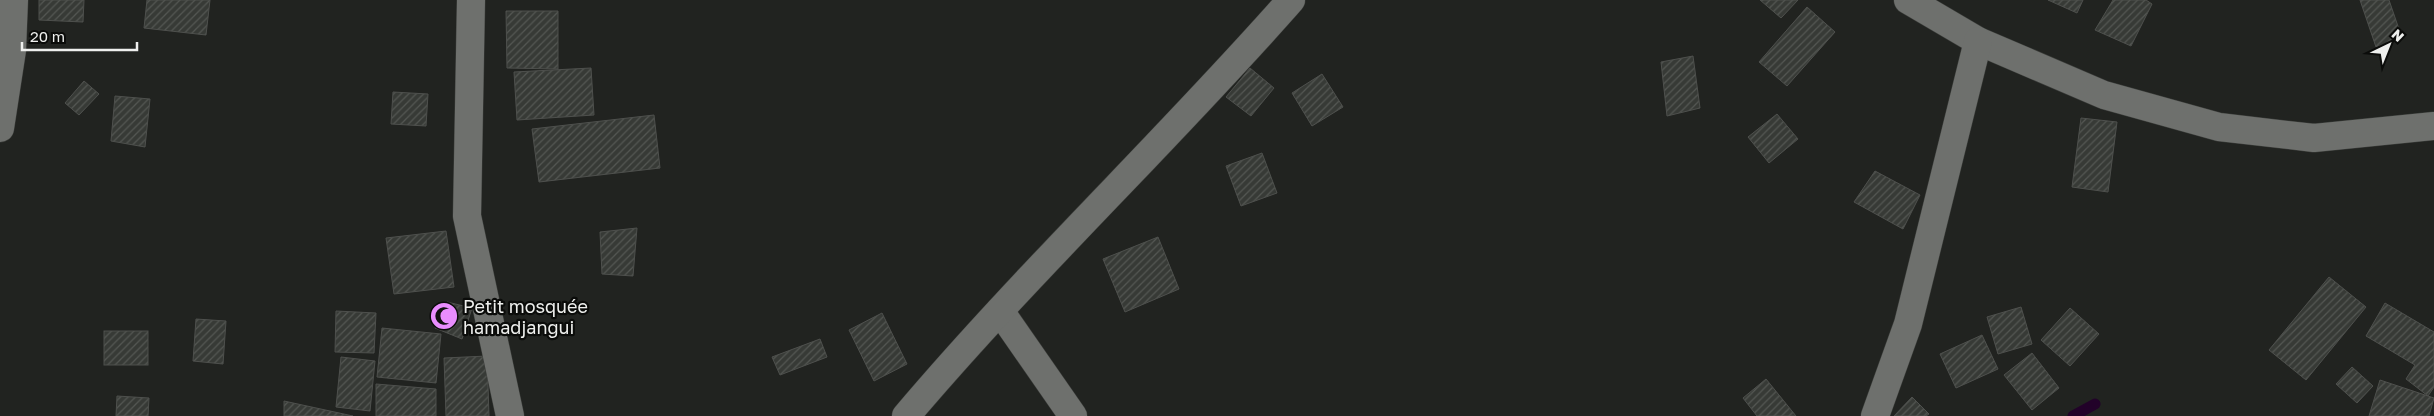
<svg xmlns="http://www.w3.org/2000/svg" width="2434" height="416" font-family="'Golos Text',sans-serif">
	<defs>
		<pattern id="building-hatch" width="6" height="6" patternUnits="userSpaceOnUse" patternTransform="scale(1.25)"><rect width="6" height="6" fill="#373a36"/><path d="M-1 1l2-2M0 6l6-6M5 7l2-2" fill="none" stroke="#545753"/></pattern>
	</defs>
	<rect width="100%" height="100%" fill="#212320"/>
	<g fill="none" stroke-linecap="round" stroke-linejoin="round">
		<path stroke="#220229" stroke-width="11" d="M2073 416 2095 404"/>
	</g>
	<g fill="url(#building-hatch)" stroke="#4e504d">
		<path d="M39 0H84L83 22 39 20Z"/>
		<path d="M147 0H210L206 35 144 28Z"/>
		<path d="M1760 0H1798L1781 18Z"/>
		<path d="M2048 0H2083L2077 13Z"/>
		<path d="M2113 0H2146L2152 4 2131 46 2095 30Z"/>
		<path d="M2360 0H2389L2402 38 2376 47Z"/>
		<path d="M1807 7 1835 32 1787 86 1759 62Z"/>
		<path d="M506 11H558V69L507 68Z"/>
		<path d="M1693 56 1700 108 1667 116 1661 62Z"/>
		<path d="M591 68 594 115 517 120 514 72Z"/>
		<path d="M1250 68 1274 88 1251 116 1226 97Z"/>
		<path d="M1322 74 1343 107 1312 126 1292 93Z"/>
		<path d="M84 81 99 94 79 115 65 103Z"/>
		<path d="M393 92 428 94 426 126 391 124Z"/>
		<path d="M115 96 150 99 145 147 111 141Z"/>
		<path d="M1777 114 1798 139 1769 163 1748 137Z"/>
		<path d="M654 115 660 168 539 182 532 129Z"/>
		<path d="M2081 118 2117 122 2108 192 2072 187Z"/>
		<path d="M1262 153 1277 193 1241 206 1226 166Z"/>
		<path d="M1875 171 1920 195 1903 229 1854 202Z"/>
		<path d="M637 228 633 276 602 274 600 232Z"/>
		<path d="M446 231 454 287 394 294 386 238Z"/>
		<path d="M1158 237 1179 289 1125 312 1103 259Z"/>
		<path d="M2329 277 2366 307 2306 380 2269 350Z"/>
		<path d="M447 302 472 308 462 339 435 328Z"/>
		<path d="M2385 303 2434 332V387L2428 396 2406 379 2415 365 2366 336Z"/>
		<path d="M2021 307 2032 344 1998 354 1987 317Z"/>
		<path d="M2070 308 2099 334 2070 366 2041 340Z"/>
		<path d="M336 311 376 313 374 353 335 352Z"/>
		<path d="M882 313 907 364 874 381 849 330Z"/>
		<path d="M196 319 226 321 223 364 193 361Z"/>
		<path d="M382 328 441 334 436 383 377 377Z"/>
		<rect x="104" y="331" width="44" height="34"/>
		<path d="M1982 335 1998 369 1956 388 1940 354Z"/>
		<path d="M820 339 827 357 780 375 772 357Z"/>
		<path d="M2032 353 2059 388 2032 410 2004 375Z"/>
		<path d="M487 356 489 416H446L444 358Z"/>
		<path d="M341 357 375 361 370 411 336 407Z"/>
		<path d="M2352 367 2373 386 2357 403 2336 384Z"/>
		<path d="M1766 379 1796 416H1757L1743 398Z"/>
		<path d="M2380 380 2434 398 2429 416H2369Z"/>
		<path d="M376 384 436 389V416H376Z"/>
		<path d="M117 396 149 398 148 416H116Z"/>
		<path d="M1912 397 1929 414 1926 416H1894Z"/>
		<path d="M284 401 353 416H284Z"/>
	</g>
	<g fill="none" stroke-linecap="round" stroke-linejoin="round">
		<defs>
			<g id="street">
				<path d="M471 0 467 216 510 416"/>
				<path d="M1908 0 1978 41 2104 95 2219 127 2314 138 2434 126"/>
				<path d="M0 128 12 50 14 0"/>
				<path d="M1000 311 1073 416"/>
				<path d="M906 416C1028 272 1166 142 1291 0"/>
				<path d="M1875 416 1908 324 1978 41"/>
			</g>
		</defs>
		<use href="#street" stroke="#3c3e3b" stroke-width="29"/>
		<use href="#street" stroke="#6e706d" stroke-width="28"/>
	</g>
	<defs>
		<symbol id="mosque-disc" viewBox="-11 -11 22 22"><circle r="9.5" fill="#e98dfe" stroke="#0b0c0a"/><path d="M3.5-4.9A6 6 0 1 0 3.5 4.9A5 5 0 1 1 3.5-4.9Z" fill="#111"/></symbol>
	</defs>
	<g fill-rule="evenodd">
		<use href="#mosque-disc" x="428" y="300" width="32" height="32"/>
	</g>
	<g text-anchor="middle" dominant-baseline="central" stroke-width="4.5" stroke-linejoin="round" paint-order="stroke">
		<g font-size="18" fill="#eff0ee" stroke="#0b0c0a" text-anchor="start">
			<text x="463" y="306">Petit mosquée<tspan x="463" dy="21">hamadjangui</tspan></text>
		</g>
	</g>
	<g transform="translate(2389 45) rotate(43)" stroke="#0b0c0a" stroke-width="4" paint-order="stroke">
	<path d="M0-4L9 19L0 12L-9 19Z" fill="#eff0ee"/>
	<text y="-8" font-size="14" font-weight="bold" text-anchor="middle" fill="#eff0ee">N</text>
	</g>
	<path d="M22 42v8h115v-8" fill="none" stroke="#eff0ee" stroke-width="2.5"/>
	<text x="30" y="42" font-size="15" fill="#eff0ee" stroke="#0b0c0a" stroke-width="4" paint-order="stroke">20 m</text>
</svg>
